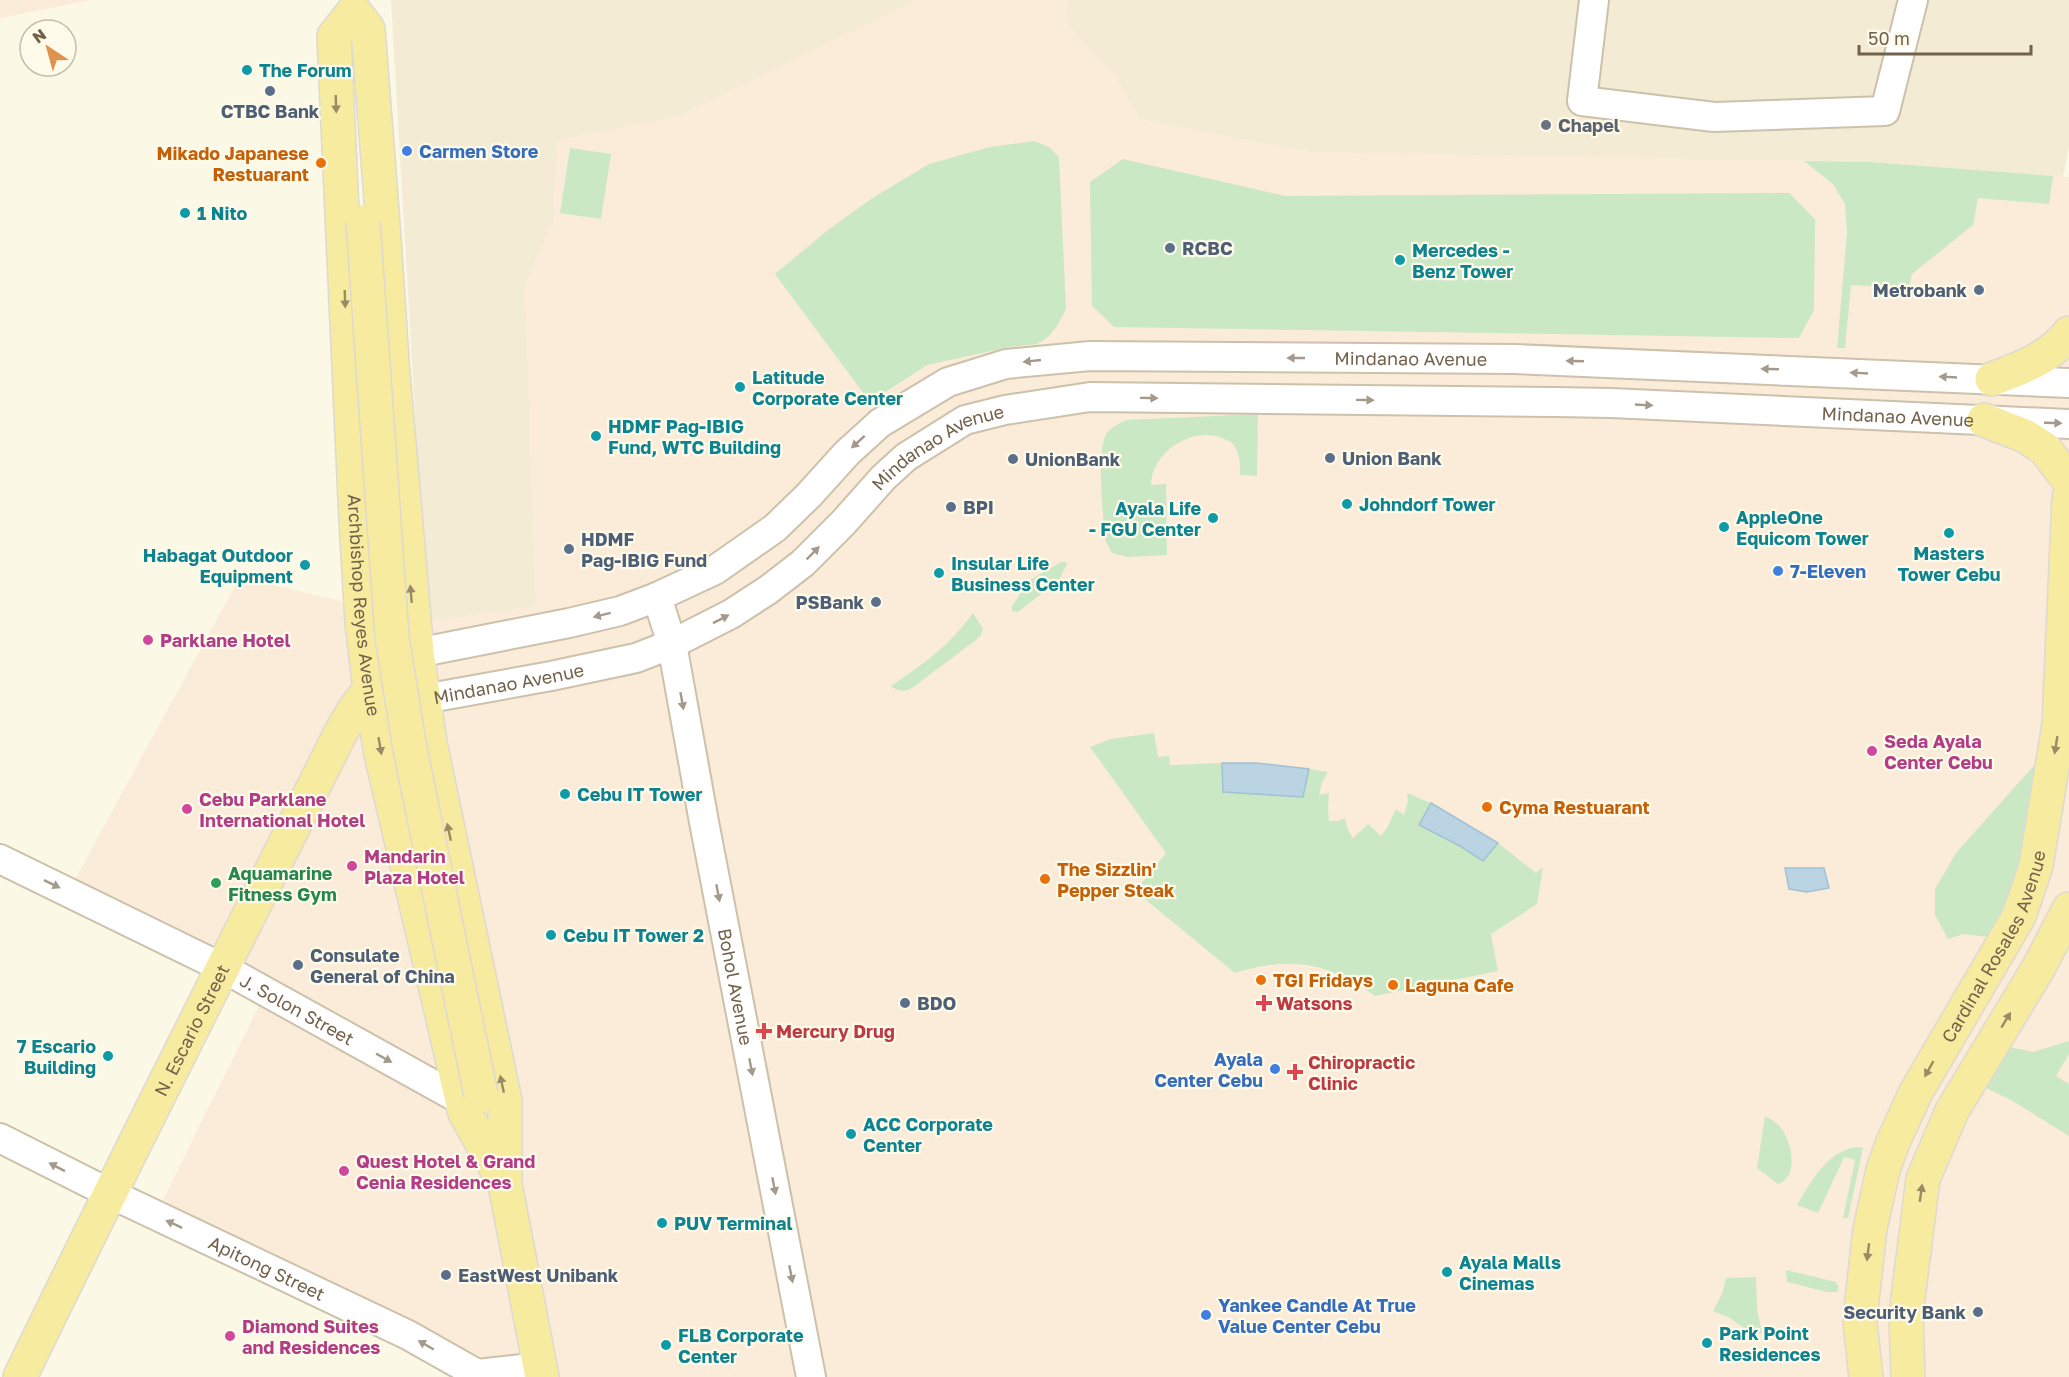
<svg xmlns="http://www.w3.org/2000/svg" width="2069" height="1377" font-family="'Golos Text',sans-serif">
	<rect width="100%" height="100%" fill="#fbf8e5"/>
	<g fill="#f3ebd3">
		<path d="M391 0H916L679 116 558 140 553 222 525 286 536 606 427 622Z"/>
		<path d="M1068 0H2069V146L2063 177 1870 162 1308 152 1139 119 1112 71 1066 24Z"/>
	</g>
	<g fill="#fbebd9">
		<path d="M0 0H91L0 18Z"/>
		<path d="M916 0H1068L1066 24 1112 71 1139 119 1307 152 1870 162 2069 177V1377H494L161 1204 270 984 73 883 240 577 427 622 536 606 525 286 553 222 558 140 679 116Z"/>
	</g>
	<g fill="#cae8c4">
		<path d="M1034 141 1049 147 1059 157 1066 309 1057 326 1048 337 1037 344 1010 347 927 365 870 402 775 274 828 230 871 199 929 164 990 147Z"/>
		<path d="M570 148 611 154 601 219 560 213Z"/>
		<path d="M1123 159 1285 196 1789 193 1815 219 1814 310 1799 338 1114 327 1092 306 1090 182Z"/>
		<path d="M1804 161 1870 162 2053 176 2049 204 1978 198 1973 225 1912 274 1909 288 1851 285 1845 348H1837L1847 233 1845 204 1833 184Z"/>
		<path d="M1258 414 1257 476 1240 475C1240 464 1240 453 1233 444 1229 440 1222 438 1216 436 1186 430 1152 454 1151 485L1166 484 1167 555 1127 557 1112 553 1105 540C1104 518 1095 449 1107 433 1112 427 1119 423 1126 420Z"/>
		<path d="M1061 562H1065L1067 564 1059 580 1018 612 1012 611V606L1030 580Z"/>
		<path d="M973 613 983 629 981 635 976 640 912 688C904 692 899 692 891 686 923 665 951 644 973 613Z"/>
		<path d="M1154 733 1158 757 1169 756 1170 765 1222 763 1223 792 1303 797 1309 769 1328 772 1322 783 1319 795 1329 793 1328 809 1329 821H1338L1345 818 1348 830 1353 838 1368 824 1381 836 1387 828 1396 809 1404 815 1408 801 1407 793 1431 803 1420 825 1460 846 1483 861 1498 843 1536 873 1543 867 1537 904 1491 934 1498 971 1375 996C1328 962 1291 956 1235 973L1135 891 1166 853 1090 747 1111 739Z"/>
		<path d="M2038 761H2042L2011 906 1989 937 1963 934 1948 939 1935 915V889L1956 853Z"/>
		<path d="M2069 1041V1054L2056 1076 2069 1084V1136L2011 1100 1984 1087 2009 1047 2033 1052Z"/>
		<path d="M1765 1116C1771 1119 1777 1123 1781 1128 1792 1142 1799 1177 1778 1184L1757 1168Z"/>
		<path d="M1857 1147 1863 1148 1848 1218H1843L1855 1160 1844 1157 1818 1213 1797 1205C1811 1182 1828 1150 1857 1147Z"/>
		<path d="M1786 1270 1836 1282 1839 1288 1837 1292H1827L1787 1282Z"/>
		<path d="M1756 1277 1757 1309 1762 1333 1752 1334 1730 1318 1713 1311 1722 1294 1726 1278Z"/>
	</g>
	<g fill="#bad4e4" stroke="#a1c1d5" stroke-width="1.5">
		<path d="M1222 763H1256L1309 769 1303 797 1223 792Z"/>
		<path d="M1431 803 1498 843 1483 861 1460 846 1419 825Z"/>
		<path d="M1785 868H1824L1829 888 1807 892 1789 889Z"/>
	</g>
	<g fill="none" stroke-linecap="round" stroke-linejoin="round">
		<defs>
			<g id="minor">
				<path d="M1594 0 1582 101 1714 117 1885 111 1913 0"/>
				<path id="s1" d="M657 597 672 644 704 822 811 1377"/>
				<path id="s2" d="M417 653 569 623 620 611 657 597 715 570 775 528 809 495 847 453 880 423 948 382 1006 364 1090 356 1515 359 2069 383"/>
				<path id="s3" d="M424 699 551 676 636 658 672 644 731 614 768 590 803 563 844 522 883 478 906 457 965 420 1005 410 1090 397 1555 402 1611 403 2069 424"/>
				<path id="s4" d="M0 859 223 968 463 1101"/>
				<path id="s5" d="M0 1138 109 1193 408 1335 477 1374 539 1367"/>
			</g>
			<g id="major">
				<path id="s6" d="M354 11 334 36 356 521 362 622 370 689 381 754 465 1113 505 1184"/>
				<path d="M354 11 368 29 384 238 392 362 417 653 430 743 505 1101V1183"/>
				<path d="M1992 379C2021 368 2050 358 2069 333"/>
				<path d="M1984 420 2025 436 2045 449 2069 481"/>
				<path d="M499 1163 505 1184 542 1377"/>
				<path id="s7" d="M20 1377C124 1162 232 950 339 736 350 716 361 696 379 682"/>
				<path id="s8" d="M1866 1377 1860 1323 1861 1309 1870 1229 1883 1170 1893 1142 1916 1092 2019 916 2036 866 2059 725 2069 498"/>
				<path d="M1908 1377 1906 1314 1923 1179 1952 1111 2039 967 2069 909"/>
			</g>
		</defs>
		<use href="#minor" stroke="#ccc1ab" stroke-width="32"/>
		<use href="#major" stroke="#ddd9d4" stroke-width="36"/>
		<use href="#minor" stroke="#fff" stroke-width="28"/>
		<use href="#major" stroke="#f7eba0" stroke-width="33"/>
		<defs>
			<path id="major-bridge" d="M363 222 392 637 410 749 481 1095"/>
		</defs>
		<use href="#major-bridge" stroke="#ddd9d4" stroke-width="36" stroke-linecap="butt"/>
		<use href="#major-bridge" stroke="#f7eba0" stroke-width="33"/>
	</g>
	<defs><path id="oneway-solid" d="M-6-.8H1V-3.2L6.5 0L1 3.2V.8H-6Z" transform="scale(1.5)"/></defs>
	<g fill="#9b8b64">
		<use href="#oneway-solid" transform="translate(336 104) rotate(88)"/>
		<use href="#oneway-solid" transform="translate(345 299) rotate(88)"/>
		<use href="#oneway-solid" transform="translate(411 594) rotate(-95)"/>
		<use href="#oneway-solid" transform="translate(2056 745) rotate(99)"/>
		<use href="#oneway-solid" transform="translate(380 746) rotate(80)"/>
		<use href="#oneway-solid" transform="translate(449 832) rotate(-102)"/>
		<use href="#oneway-solid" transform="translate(2006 1020) rotate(-59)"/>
		<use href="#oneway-solid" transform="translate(1929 1069) rotate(119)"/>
		<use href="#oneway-solid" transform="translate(502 1084) rotate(-102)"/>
		<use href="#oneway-solid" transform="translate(1921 1193) rotate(-82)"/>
		<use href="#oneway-solid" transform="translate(1868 1252) rotate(97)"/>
	</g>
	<g fill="#a4998a">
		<use href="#oneway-solid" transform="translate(1296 358) rotate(-180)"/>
		<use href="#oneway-solid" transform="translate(1032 361) rotate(174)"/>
		<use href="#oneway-solid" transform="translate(1575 361) rotate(-178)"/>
		<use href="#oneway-solid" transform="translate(1770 369) rotate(-178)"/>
		<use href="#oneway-solid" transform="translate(1859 373) rotate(-177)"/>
		<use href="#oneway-solid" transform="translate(1948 377) rotate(-177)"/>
		<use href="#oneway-solid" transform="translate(1149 398) rotate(1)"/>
		<use href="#oneway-solid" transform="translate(1365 400) rotate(1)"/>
		<use href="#oneway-solid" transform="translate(1644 405) rotate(3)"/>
		<use href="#oneway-solid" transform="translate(2053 423) rotate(2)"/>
		<use href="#oneway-solid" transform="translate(858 442) rotate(138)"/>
		<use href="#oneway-solid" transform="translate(813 553) rotate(-45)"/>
		<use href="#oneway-solid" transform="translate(602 615) rotate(166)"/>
		<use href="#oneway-solid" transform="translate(721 619) rotate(-27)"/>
		<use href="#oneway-solid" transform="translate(682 701) rotate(80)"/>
		<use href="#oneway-solid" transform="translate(52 884) rotate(26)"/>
		<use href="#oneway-solid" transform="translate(718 893) rotate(79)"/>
		<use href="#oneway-solid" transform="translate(384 1058) rotate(29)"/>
		<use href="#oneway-solid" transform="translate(751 1067) rotate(79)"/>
		<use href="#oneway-solid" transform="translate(57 1167) rotate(-153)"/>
		<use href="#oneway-solid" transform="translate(774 1186) rotate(79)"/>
		<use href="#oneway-solid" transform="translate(174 1224) rotate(-155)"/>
		<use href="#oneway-solid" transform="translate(791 1274) rotate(79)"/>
		<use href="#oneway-solid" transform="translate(426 1345) rotate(-150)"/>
	</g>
	<g fill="#0f9aa8" stroke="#fefbeb" stroke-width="2">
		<circle cx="247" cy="70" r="6"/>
		<circle cx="185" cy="213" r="6"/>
		<circle cx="1400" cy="260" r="6"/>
		<circle cx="740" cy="387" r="6"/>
		<circle cx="596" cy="436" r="6"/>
		<circle cx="1347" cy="504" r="6"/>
		<circle cx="1213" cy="518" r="6"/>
		<circle cx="1724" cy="527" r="6"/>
		<circle cx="1949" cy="533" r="6"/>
		<circle cx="305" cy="565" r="6"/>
		<circle cx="939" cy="573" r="6"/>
		<circle cx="565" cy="794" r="6"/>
		<circle cx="551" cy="935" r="6"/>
		<circle cx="108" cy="1056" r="6"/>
		<circle cx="851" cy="1134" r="6"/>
		<circle cx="662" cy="1223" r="6"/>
		<circle cx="1447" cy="1272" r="6"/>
		<circle cx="1707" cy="1343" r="6"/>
		<circle cx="666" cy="1345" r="6"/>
	</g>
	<g fill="#5c6f8a" stroke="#fefbeb" stroke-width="2">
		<circle cx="270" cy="91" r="6"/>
		<circle cx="1170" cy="248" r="6"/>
		<circle cx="1979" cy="290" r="6"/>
		<circle cx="1330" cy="458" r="6"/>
		<circle cx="1013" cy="459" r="6"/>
		<circle cx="951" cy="507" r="6"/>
		<circle cx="569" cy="549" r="6"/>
		<circle cx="876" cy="602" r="6"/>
		<circle cx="298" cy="965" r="6"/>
		<circle cx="905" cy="1003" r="6"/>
		<circle cx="446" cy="1275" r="6"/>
		<circle cx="1978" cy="1312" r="6"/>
	</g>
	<circle fill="#6b7280" stroke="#fefbeb" stroke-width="2" cx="1546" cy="125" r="6"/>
	<g fill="#3f7fe0" stroke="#fefbeb" stroke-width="2">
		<circle cx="407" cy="151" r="6"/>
		<circle cx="1778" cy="571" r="6"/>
		<circle cx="1275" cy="1069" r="6"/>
		<circle cx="1206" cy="1315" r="6"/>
	</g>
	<g fill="#e8710a" stroke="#fefbeb" stroke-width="2">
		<circle cx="321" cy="163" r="6"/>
		<circle cx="1487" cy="807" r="6"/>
		<circle cx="1045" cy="879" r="6"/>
		<circle cx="1261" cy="980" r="6"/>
		<circle cx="1393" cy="985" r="6"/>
	</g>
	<g fill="#d1479c" stroke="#fefbeb" stroke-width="2">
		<circle cx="148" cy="640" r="6"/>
		<circle cx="1872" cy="751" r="6"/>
		<circle cx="187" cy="809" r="6"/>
		<circle cx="352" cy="866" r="6"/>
		<circle cx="344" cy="1171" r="6"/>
		<circle cx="230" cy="1336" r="6"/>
	</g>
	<circle fill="#2e9e5b" stroke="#fefbeb" stroke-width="2" cx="216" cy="883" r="6"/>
	<g fill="#e0444e" stroke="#fefbeb" stroke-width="2">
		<path d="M1261 994h6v6h6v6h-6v6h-6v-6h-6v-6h6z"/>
		<path d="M761 1022h6v6h6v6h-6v6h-6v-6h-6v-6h6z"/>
		<path d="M1292 1063h6v6h6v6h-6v6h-6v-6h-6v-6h6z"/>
	</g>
	<g text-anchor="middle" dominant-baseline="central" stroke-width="4.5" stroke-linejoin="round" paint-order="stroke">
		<g font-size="18" font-weight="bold" fill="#0d838f" stroke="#fefbeb" text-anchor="start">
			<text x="259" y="70">The Forum</text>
			<text x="197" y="213">1 Nito</text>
			<text x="1412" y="250">Mercedes -<tspan x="1412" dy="21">Benz Tower</tspan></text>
			<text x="752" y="377">Latitude<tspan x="752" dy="21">Corporate Center</tspan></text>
			<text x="608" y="426">HDMF Pag-IBIG<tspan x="608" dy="21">Fund, WTC Building</tspan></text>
			<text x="1359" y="504">Johndorf Tower</text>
			<text x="1201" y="508" text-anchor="end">Ayala Life<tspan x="1201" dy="21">- FGU Center</tspan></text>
			<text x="1736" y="517">AppleOne<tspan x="1736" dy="21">Equicom Tower</tspan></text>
			<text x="1949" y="553" text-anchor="middle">Masters<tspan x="1949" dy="21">Tower Cebu</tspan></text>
			<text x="293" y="555" text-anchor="end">Habagat Outdoor<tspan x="293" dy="21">Equipment</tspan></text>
			<text x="951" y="563">Insular Life<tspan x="951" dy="21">Business Center</tspan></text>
			<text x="577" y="794">Cebu IT Tower</text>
			<text x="563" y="935">Cebu IT Tower 2</text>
			<text x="96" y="1046" text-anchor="end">7 Escario<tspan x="96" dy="21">Building</tspan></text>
			<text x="863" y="1124">ACC Corporate<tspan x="863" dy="21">Center</tspan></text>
			<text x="674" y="1223">PUV Terminal</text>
			<text x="1459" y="1262">Ayala Malls<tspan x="1459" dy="21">Cinemas</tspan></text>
			<text x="1719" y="1333">Park Point<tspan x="1719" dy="21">Residences</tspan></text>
			<text x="678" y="1335">FLB Corporate<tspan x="678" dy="21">Center</tspan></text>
		</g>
		<g font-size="18" font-weight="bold" fill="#4e5e75" stroke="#fefbeb" text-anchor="start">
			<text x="270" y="111" text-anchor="middle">CTBC Bank</text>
			<text x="1182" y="248">RCBC</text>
			<text x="1967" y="290" text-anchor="end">Metrobank</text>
			<text x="1342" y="458">Union Bank</text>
			<text x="1025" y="459">UnionBank</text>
			<text x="963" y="507">BPI</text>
			<text x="581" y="539">HDMF<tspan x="581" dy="21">Pag-IBIG Fund</tspan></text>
			<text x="864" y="602" text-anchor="end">PSBank</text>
			<text x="310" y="955">Consulate<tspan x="310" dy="21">General of China</tspan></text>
			<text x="917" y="1003">BDO</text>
			<text x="458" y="1275">EastWest Unibank</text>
			<text x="1966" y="1312" text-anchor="end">Security Bank</text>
		</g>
		<g font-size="18" font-weight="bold" fill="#5b616d" stroke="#fefbeb" text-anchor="start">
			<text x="1558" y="125">Chapel</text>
		</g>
		<g font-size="18" font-weight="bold" fill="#366cbe" stroke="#fefbeb" text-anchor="start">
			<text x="419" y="151">Carmen Store</text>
			<text x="1790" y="571">7-Eleven</text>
			<text x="1263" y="1059" text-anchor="end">Ayala<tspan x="1263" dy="21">Center Cebu</tspan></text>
			<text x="1218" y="1305">Yankee Candle At True<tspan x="1218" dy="21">Value Center Cebu</tspan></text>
		</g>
		<g font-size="18" font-weight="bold" fill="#c56008" stroke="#fefbeb" text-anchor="start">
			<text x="309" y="153" text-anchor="end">Mikado Japanese<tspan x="309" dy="21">Restuarant</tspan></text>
			<text x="1499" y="807">Cyma Restuarant</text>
			<text x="1057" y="869">The Sizzlin'<tspan x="1057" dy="21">Pepper Steak</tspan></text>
			<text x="1273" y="980">TGI Fridays</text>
			<text x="1405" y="985">Laguna Cafe</text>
		</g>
		<g font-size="18" fill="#73624b" stroke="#fefbeb">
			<text stroke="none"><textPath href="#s2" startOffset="1078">Mindanao Avenue</textPath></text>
			<text stroke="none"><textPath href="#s3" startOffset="1562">Mindanao Avenue</textPath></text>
			<text stroke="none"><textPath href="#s3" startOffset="590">Mindanao Avenue</textPath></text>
			<text stroke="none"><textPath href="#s6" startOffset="602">Archbishop Reyes Avenue</textPath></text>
			<text stroke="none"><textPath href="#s3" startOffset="86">Mindanao Avenue</textPath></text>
			<text stroke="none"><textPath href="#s8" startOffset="460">Cardinal Rosales Avenue</textPath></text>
			<text stroke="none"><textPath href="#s1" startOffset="398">Bohol Avenue</textPath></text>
			<text stroke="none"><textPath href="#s4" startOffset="333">J. Solon Street</textPath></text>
			<text stroke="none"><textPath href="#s7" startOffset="387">N. Escario Street</textPath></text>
			<text stroke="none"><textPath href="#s5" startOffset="297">Apitong Street</textPath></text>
		</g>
		<g font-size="18" font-weight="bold" fill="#b23c85" stroke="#fefbeb" text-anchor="start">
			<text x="160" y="640">Parklane Hotel</text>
			<text x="1884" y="741">Seda Ayala<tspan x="1884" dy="21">Center Cebu</tspan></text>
			<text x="199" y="799">Cebu Parklane<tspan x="199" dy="21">International Hotel</tspan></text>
			<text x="364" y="856">Mandarin<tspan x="364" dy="21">Plaza Hotel</tspan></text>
			<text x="356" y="1161">Quest Hotel &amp; Grand<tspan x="356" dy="21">Cenia Residences</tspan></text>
			<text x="242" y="1326">Diamond Suites<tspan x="242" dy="21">and Residences</tspan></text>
		</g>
		<g font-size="18" font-weight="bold" fill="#27864d" stroke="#fefbeb" text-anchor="start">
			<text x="228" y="873">Aquamarine<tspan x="228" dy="21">Fitness Gym</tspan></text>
		</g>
		<g font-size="18" font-weight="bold" fill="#be3a42" stroke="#fefbeb" text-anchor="start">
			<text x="1276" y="1003">Watsons</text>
			<text x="776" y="1031">Mercury Drug</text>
			<text x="1308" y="1062">Chiropractic<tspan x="1308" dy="21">Clinic</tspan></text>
		</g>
	</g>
	<g transform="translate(48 48) rotate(324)"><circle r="28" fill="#fefbeb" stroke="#c6beab" stroke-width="1.5"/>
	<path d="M0-4.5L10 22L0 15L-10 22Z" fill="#e0914e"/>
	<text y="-9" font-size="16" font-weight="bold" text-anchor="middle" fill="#73624b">N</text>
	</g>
	<path d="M1859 45v9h172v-9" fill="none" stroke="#73624b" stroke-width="3"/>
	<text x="1868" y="45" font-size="18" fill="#73624b" stroke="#fefbeb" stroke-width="4.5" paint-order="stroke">50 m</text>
</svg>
